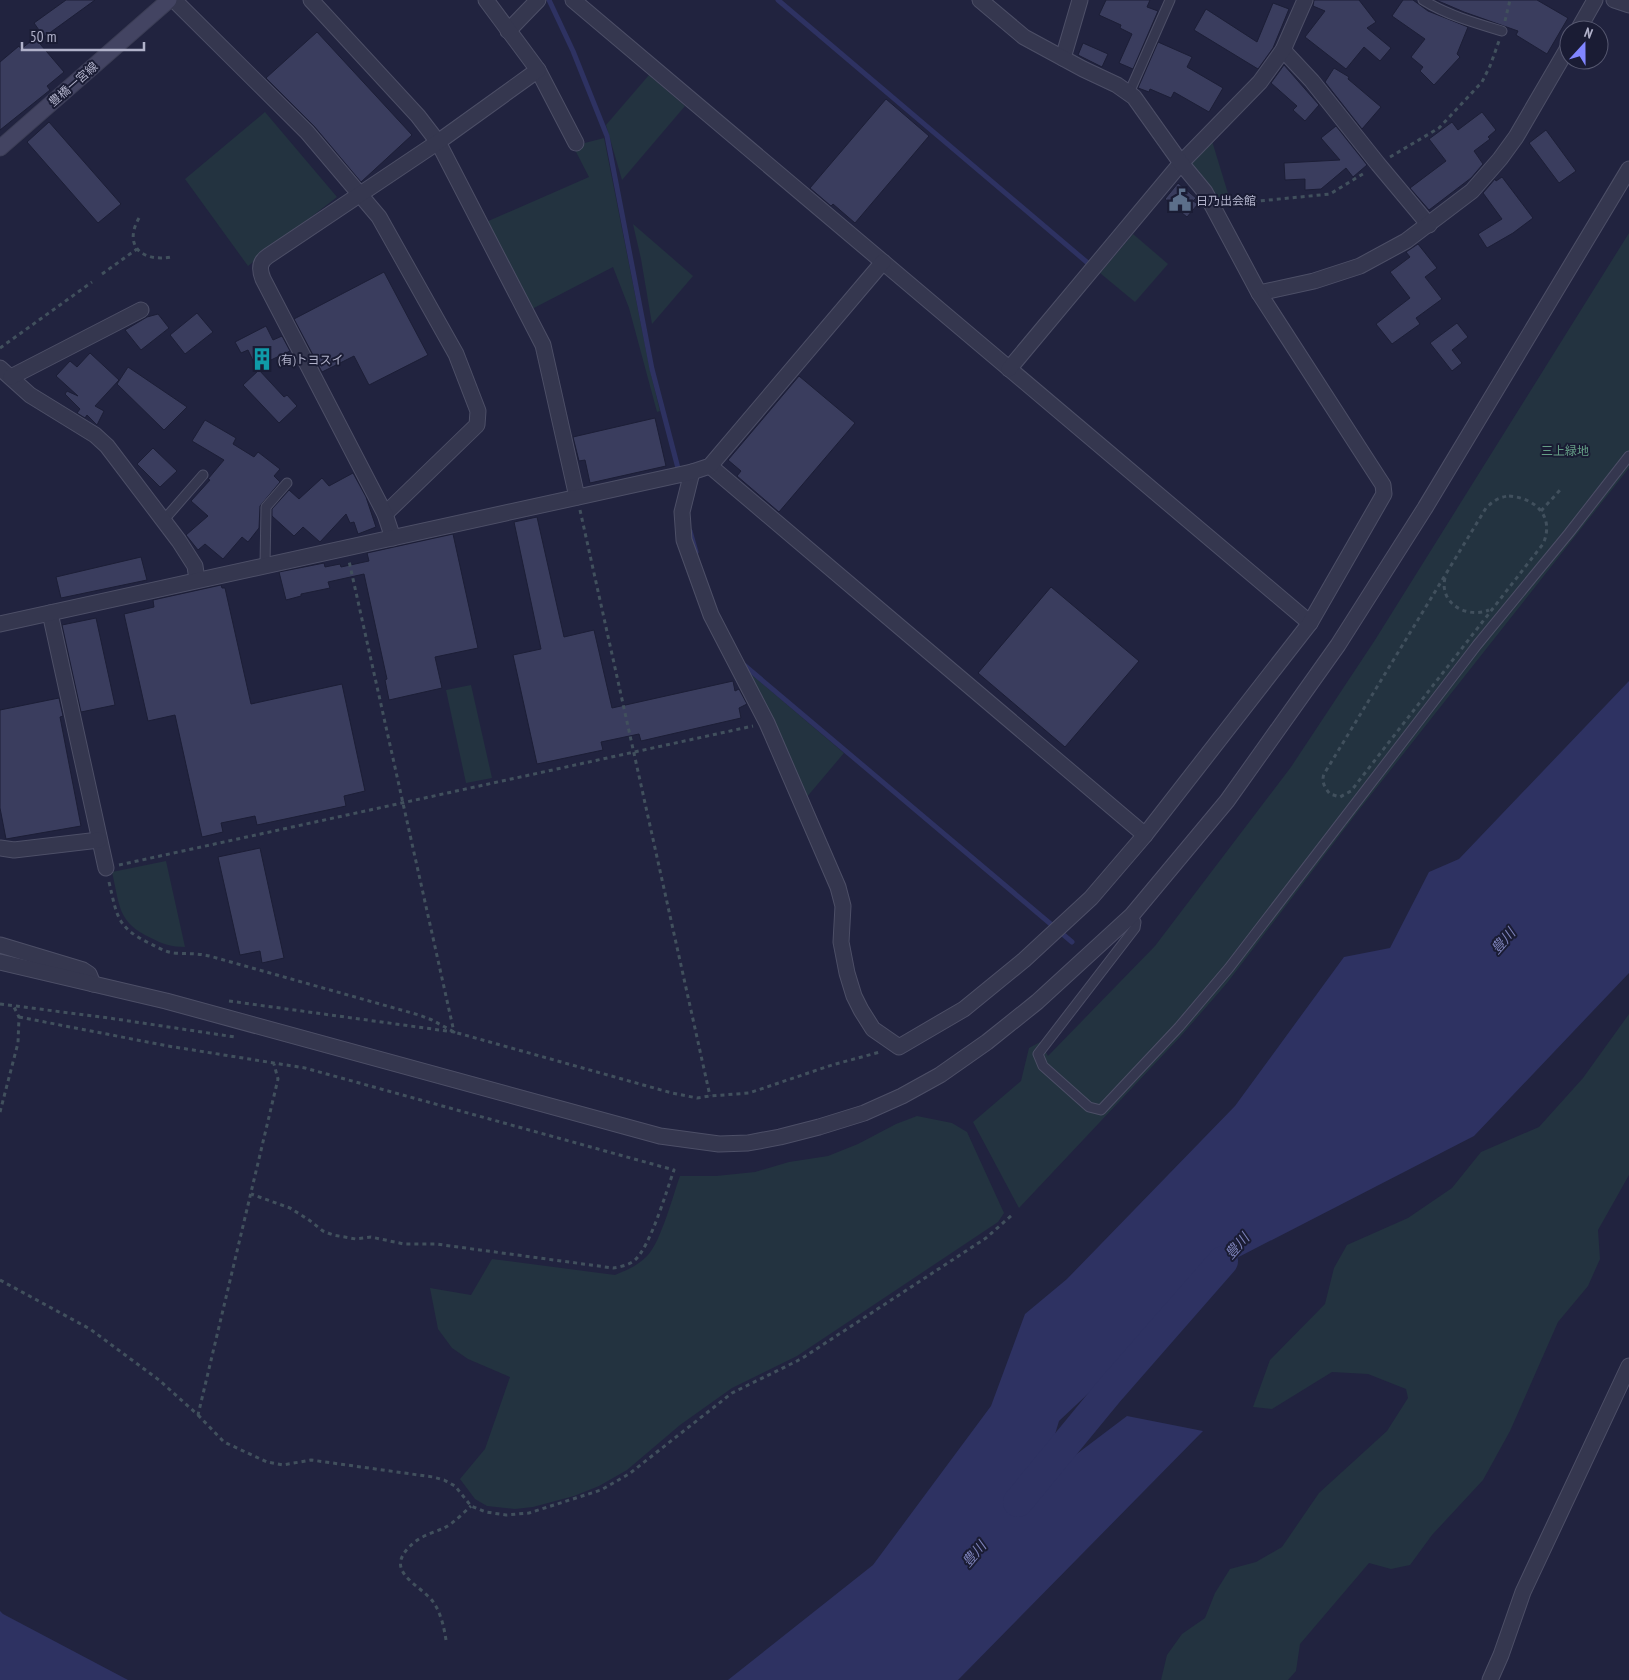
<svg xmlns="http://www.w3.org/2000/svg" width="1629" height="1680" font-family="'PT Sans Narrow','Noto Sans JP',sans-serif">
	<rect width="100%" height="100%" fill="#21233f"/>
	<g fill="#233340">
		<path d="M649 75 685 106 622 180 606 125Z"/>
		<path d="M265 112 337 197 248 266 185 179Z"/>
		<path d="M604 138 650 370 660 411 657 412 629 308 613 267 532 309 486 222 589 177 573 146Z"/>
		<path d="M1212 141 1230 200 1217 205 1189 165Z"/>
		<path d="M633 224 693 276 652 324 641 259Z"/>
		<path d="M1629 233V468L1359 810 1227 983 1180 1037 1019 1208 973 1122 1021 1081 1029 1048 1040 1042 1048 1056 1155 946 1291 767 1375 640Z"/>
		<path d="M1133 234 1168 264 1135 302 1100 273Z"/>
		<path d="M743 667 844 753 806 798Z"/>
		<path d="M471 685 492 778 466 783 446 690Z"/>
		<path d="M166 861 185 947C172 947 162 944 151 938 117 922 120 906 112 872Z"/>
		<path d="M1629 1014V1175L1598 1230 1600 1259 1588 1286 1558 1322 1510 1431 1483 1480 1432 1535 1410 1565 1391 1569 1369 1563 1300 1644 1296 1671 1288 1680H1161L1167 1655 1182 1634 1205 1618 1215 1593 1230 1569 1256 1562 1282 1547 1319 1493 1387 1431 1408 1398 1406 1389 1368 1374 1332 1372 1272 1409 1253 1407 1270 1360 1325 1304 1334 1268 1347 1245 1408 1218 1452 1188 1481 1152 1539 1127 1583 1078Z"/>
		<path d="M917 1116 952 1123 967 1132 1004 1213 998 1222 797 1356 732 1388 680 1425 627 1470 599 1486 574 1496 533 1507 515 1509 487 1506 475 1499 460 1479 485 1449 510 1377 468 1359 452 1348 438 1329 430 1288 471 1295 492 1259 615 1275C627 1270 639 1265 648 1255 661 1241 673 1195 680 1176H716L755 1172 789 1162 828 1156 858 1144 896 1124Z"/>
	</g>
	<g fill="#2e3262">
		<path d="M1629 681V973L1474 1136 1227 1263 1059 1421 1041 1481 1127 1416 1203 1431 958 1680H728L873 1565 991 1406 1025 1314 1067 1279 1235 1106 1344 957 1390 948 1429 872 1459 859Z"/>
		<path d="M0 1611 3 1614 128 1680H0Z"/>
	</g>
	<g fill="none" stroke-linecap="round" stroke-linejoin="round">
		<g stroke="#2e3262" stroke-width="5">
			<path d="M549 0 573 51 607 136 652 369 679 472"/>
			<path d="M778 0 1089 264"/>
			<path d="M690 531 696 552"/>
			<path d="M744 665 1072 942"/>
		</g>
		<path stroke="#2e3262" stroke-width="30" d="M1018 1502 1111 1389 1223 1261"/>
	</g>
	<g fill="#3a3d5e" stroke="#1c1e36">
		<path d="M66 0H95L44 37 34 23Z"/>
		<path d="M1106 0H1150L1147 7 1158 11 1133 69 1119 63 1132 34 1120 28 1121 25 1099 15Z"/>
		<path d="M1314 0H1359L1376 22 1367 28 1391 48 1380 61 1364 47 1346 69 1305 37 1325 11 1313 6Z"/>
		<path d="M1403 0H1413L1428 11 1468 27 1457 54 1460 57 1434 85 1420 71 1423 67 1411 57 1425 39 1392 16Z"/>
		<path d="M1436 0H1537L1568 18 1547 54 1516 35 1518 31 1464 12Z"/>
		<path d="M1273 3 1289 9 1273 48 1258 69 1194 30 1206 9 1257 42Z"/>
		<path d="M317 32 412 135 361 182 314 126 266 78Z"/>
		<path d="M35 38 64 72 47 86 50 90 0 130V62L19 46 21 49Z"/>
		<path d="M1158 42 1192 57 1187 67 1223 88 1209 112 1174 92 1171 98 1150 89 1149 92 1138 88Z"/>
		<path d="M1083 43 1108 54 1102 67 1078 55Z"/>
		<path d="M1284 65 1319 105 1305 121 1293 110 1297 106 1271 83Z"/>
		<path d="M1334 68 1349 77 1348 79 1381 107 1362 129 1325 82Z"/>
		<path d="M886 99 929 136 855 223 833 204 831 206 810 188Z"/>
		<path d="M1482 112 1496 130 1488 137 1490 139 1474 151 1483 164 1471 178 1429 210 1410 188 1446 161 1429 139 1452 122 1458 130Z"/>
		<path d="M49 122 121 204 98 223 27 142Z"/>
		<path d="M1336 126 1367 165 1353 177 1346 168 1321 189 1305 190V179L1285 180 1284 163 1340 160 1321 138Z"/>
		<path d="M1546 130 1576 171 1559 183 1529 143Z"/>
		<path d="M1502 177 1533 218 1513 233 1487 248 1478 234 1502 219 1483 193 1495 179 1496 181Z"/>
		<path d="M1178 183 1196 198 1193 201 1198 204 1187 217 1165 199Z"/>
		<path d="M1418 244 1437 268 1425 277 1442 299 1416 318 1420 324 1392 344 1376 324 1410 298 1390 272 1410 257 1406 252Z"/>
		<path d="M384 272 428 355 369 385 354 356 322 372 294 319Z"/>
		<path d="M197 313 213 332 185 354 170 335Z"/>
		<path d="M158 314 169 328 141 350 125 330 147 317Z"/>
		<path d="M1457 323 1468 337 1452 350 1462 363 1452 371 1430 343Z"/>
		<path d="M266 326 273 340 282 336 290 351 256 367 248 350 241 353 235 342Z"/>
		<path d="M90 353 119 380 95 406 104 411 97 425 87 415 85 418 77 413 80 409 65 394 67 391 78 396 56 376 70 361 77 367Z"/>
		<path d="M128 367 187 407 164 430 117 384Z"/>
		<path d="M259 370 284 397 287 395 297 406 279 423 243 385Z"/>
		<path d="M799 376 855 423 779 512 737 476 741 471 728 460Z"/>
		<path d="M655 418 666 466 590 483 585 460 579 461 573 437Z"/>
		<path d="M205 420 236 438 233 444 254 457 258 452 280 469 274 476 280 482 260 506 259 528 248 542 242 537 223 559 205 544 198 550 186 535 208 516 191 501 210 480 208 479 224 460 192 441Z"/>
		<path d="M153 448 177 471 160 487 137 464Z"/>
		<path d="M353 473 366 497 376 527 358 534 354 522 350 523 346 514 320 542 303 527 294 536 272 516V509L289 490 299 499 322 478 329 486Z"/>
		<path d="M537 517 564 637 594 630 612 708 733 681 735 691 739 689 747 704 739 708 741 718 641 741 639 734 601 742 603 750 537 764 513 655 541 649 514 522Z"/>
		<path d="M453 534 478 648 435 657 442 688 389 700 385 680 387 679 364 574 328 582 330 588 301 594V596L286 600 279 572 324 563 325 567 340 564 341 567 369 561 367 553Z"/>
		<path d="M141 557 147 580 61 598 56 577Z"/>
		<path d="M221 585 222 588H225L251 704 342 684 365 791 344 796 346 806 257 825 255 816 221 823 223 832 202 837 175 715 148 721 124 614 154 607 153 600Z"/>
		<path d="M1051 587 1139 661 1065 747 978 673Z"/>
		<path d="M96 618 115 705 81 712 62 625Z"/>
		<path d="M59 698 63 716 60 717 81 826 6 839 0 808V710Z"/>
		<path d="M260 848 284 958 262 963 260 951 240 955 218 857Z"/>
	</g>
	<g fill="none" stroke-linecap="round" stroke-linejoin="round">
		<defs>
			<g id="service">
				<path d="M1423 0C1447 15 1475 23 1502 31"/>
				<path d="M1129 93 1170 0"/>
				<path d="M163 521 203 475"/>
				<path d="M265 565 266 507 287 483"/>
				<path d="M1132 915 1136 922 1135 928 1038 1054 1043 1066 1089 1107 1101 1110 1179 1027 1229 968 1477 645 1569 533 1629 456"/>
			</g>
			<g id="minor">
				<path d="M174 0 307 132 379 217 456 354 478 411 477 425 385 514"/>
				<path d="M311 0 418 116 438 142 543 345 577 497"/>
				<path d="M573 0 1310 623"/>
				<path d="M1614 0 1629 5"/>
				<path d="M1578 30 1595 0"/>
				<path d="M508 31 538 0"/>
				<path d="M1283 50 1312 81 1378 164 1429 225"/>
				<path d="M1063 58 1080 0"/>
				<path d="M538 70 576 143"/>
				<path d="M1259 293 1314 281 1360 266 1406 241 1472 191 1500 159 1516 137 1569 46"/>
				<path d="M0 368 30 395 95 435 107 446 179 541 195 566 197 580"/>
				<path d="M1009 369 1181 163 1260 82 1283 50 1305 0"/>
				<path d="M11 377 141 310"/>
				<path d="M710 466 1145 835"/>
				<path d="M692 472 682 512 684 540 711 615 767 723 838 887 843 906 841 942 847 973 854 996 861 1010 873 1029 899 1047 964 1009 1024 960 1091 898 1145 835 1310 623 1384 494 1383 485 1259 293 1205 192 1181 163 1134 97 1117 85 1083 69 1024 37 980 0"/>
				<path d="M393 538 385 514 263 279C259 269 259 262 268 256L438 142 538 70 486 0"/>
				<path d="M50 613 106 868"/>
				<path d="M0 624 692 472 710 466 883 262"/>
				<path d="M0 848 14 850 99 840"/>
				<path d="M0 945 83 970 89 974 93 984"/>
				<path d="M0 962 166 1001 660 1136 719 1144 748 1143 780 1137 819 1127 864 1113 902 1096 940 1075 987 1042 1037 1002 1132 915 1227 801 1338 645 1425 508 1629 169"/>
				<path d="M1490 1680 1501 1655 1523 1592 1629 1366"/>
			</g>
			<path id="secondary" d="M0 148 169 0"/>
		</defs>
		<use href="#service" stroke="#4d4f67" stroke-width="11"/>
		<use href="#minor" stroke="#4d4f67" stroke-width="17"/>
		<use href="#secondary" stroke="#3b3d55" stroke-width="17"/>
		<g stroke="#41505d" stroke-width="3" stroke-dasharray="4 4" stroke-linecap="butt">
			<path d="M1505 21 1510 0"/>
			<path d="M1390 157 1439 128 1482 82 1490 66 1499 41"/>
			<path d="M1229 204 1330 194 1366 172"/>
			<path d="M139 218C123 246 142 262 171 257"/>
			<path d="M102 274 137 249"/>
			<path d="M0 348 92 282"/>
			<path d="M1509 496C1536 498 1555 517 1543 544L1351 791 1340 797 1330 794C1325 788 1321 782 1324 774L1486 508C1493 501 1499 497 1509 496Z"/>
			<path d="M580 510 710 1096"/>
			<path d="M1541 511 1560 490"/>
			<path d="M1445 578C1439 603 1466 619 1489 610"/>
			<path d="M119 865 753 726"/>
			<path d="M109 882C117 915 116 927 149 943 157 947 165 952 174 953 188 954 200 953 213 957L419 1015 432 1020 454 1032 672 1093 697 1098 710 1096 749 1093 832 1065 880 1052"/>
			<path d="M229 1001 454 1032 349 561"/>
			<path d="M0 1004 109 1018 235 1037"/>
			<path d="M19 1017 168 1046 305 1068 674 1170C666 1192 651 1245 635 1260 629 1265 620 1267 613 1268L436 1244H404L371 1237 356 1239 333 1235 323 1231 309 1220 290 1208 251 1194"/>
			<path d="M0 1112 18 1043 19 1017 14 1007"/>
			<path d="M0 1280 90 1329 159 1380 198 1415 278 1079 274 1064"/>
			<path d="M198 1415 224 1442 267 1462 283 1465 311 1460 433 1477 444 1480 455 1486 471 1506 486 1512 506 1515 529 1513 601 1490 629 1474 732 1393 801 1359 986 1238 1012 1215"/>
			<path d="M446 1640C444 1627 441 1614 434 1603 420 1583 378 1571 416 1541 424 1535 435 1532 444 1528 454 1523 463 1513 471 1506"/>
		</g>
		<use href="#service" stroke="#35374f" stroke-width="9"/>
		<use href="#minor" stroke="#35374f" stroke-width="15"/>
		<use href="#secondary" stroke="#434462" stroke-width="15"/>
	</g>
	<defs>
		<symbol id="civic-bare" viewBox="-9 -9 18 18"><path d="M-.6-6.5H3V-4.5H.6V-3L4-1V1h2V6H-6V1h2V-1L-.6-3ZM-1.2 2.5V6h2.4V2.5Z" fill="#5c6f8a" stroke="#1a1c34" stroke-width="2.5" paint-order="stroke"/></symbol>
		<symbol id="building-bare" viewBox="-9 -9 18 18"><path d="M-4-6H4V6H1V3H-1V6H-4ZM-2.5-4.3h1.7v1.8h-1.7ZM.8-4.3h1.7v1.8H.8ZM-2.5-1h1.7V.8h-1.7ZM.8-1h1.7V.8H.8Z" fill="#0f9aa8" stroke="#1a1c34" stroke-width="2.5" paint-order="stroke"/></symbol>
	</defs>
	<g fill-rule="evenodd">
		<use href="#civic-bare" x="1164" y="184" width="32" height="32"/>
		<use href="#building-bare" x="246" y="343" width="32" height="32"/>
	</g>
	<g text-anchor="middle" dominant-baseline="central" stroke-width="4" stroke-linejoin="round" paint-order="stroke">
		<g font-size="12" fill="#b1b2ca" stroke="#1a1c34">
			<text transform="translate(73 84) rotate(-41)">豊橋一宮線</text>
		</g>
		<g font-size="12" fill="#b1b2ca" stroke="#1a1c34" text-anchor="start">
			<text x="1196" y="200">日乃出会館</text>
			<text x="278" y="359">(有)トヨスイ</text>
		</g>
		<g font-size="12" fill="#659e86" stroke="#1a1c34">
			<text x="1565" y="450">三上緑地</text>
		</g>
		<g font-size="14" font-style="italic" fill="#7d82b9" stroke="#1a1c34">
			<text transform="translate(1503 941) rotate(-49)">豊川</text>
			<text transform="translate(1237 1246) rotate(-49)">豊川</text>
			<text transform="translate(974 1554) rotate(-50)">豊川</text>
		</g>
	</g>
	<g transform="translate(1584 45) rotate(21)"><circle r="24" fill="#1a1c34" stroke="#565870"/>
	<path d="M0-4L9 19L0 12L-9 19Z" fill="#8186ff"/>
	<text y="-8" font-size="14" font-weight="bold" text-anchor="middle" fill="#b1b2ca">N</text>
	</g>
	<path d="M22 42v8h122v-8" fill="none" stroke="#b1b2ca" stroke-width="2.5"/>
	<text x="30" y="42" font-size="15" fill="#b1b2ca" stroke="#1a1c34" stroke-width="4" paint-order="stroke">50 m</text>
</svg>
